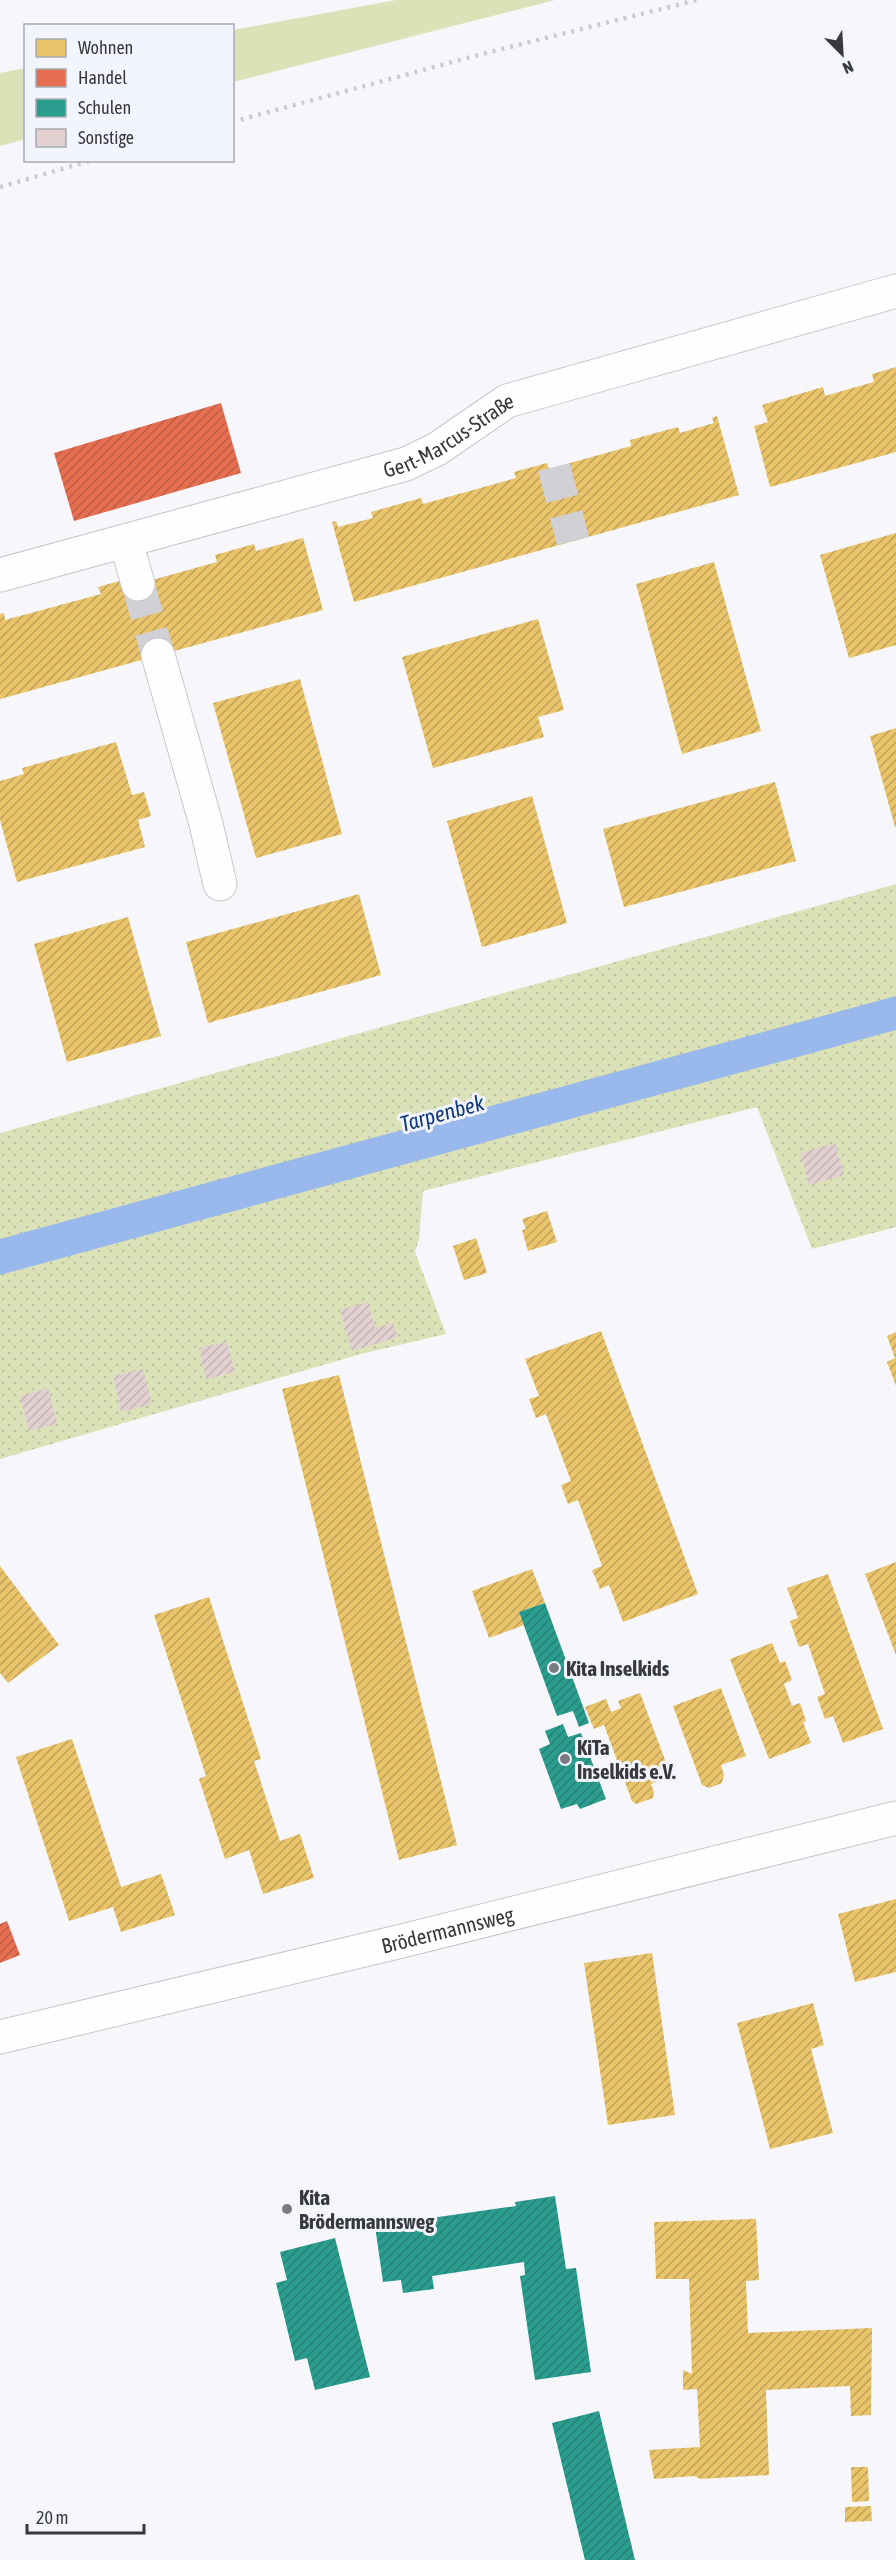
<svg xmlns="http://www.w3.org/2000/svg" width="896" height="2560" font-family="'Asap Condensed',sans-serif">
	<defs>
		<pattern id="park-dots" width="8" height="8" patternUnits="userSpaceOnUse" patternTransform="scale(1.5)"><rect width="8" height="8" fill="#dbe2b8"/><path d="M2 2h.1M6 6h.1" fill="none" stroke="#bdc39f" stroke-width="1.8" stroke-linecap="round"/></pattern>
		<pattern id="homes-hatch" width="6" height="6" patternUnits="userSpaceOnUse" patternTransform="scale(1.5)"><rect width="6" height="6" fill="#e9c46a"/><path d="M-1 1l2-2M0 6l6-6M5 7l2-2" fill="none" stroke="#bea058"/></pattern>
		<pattern id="shops-hatch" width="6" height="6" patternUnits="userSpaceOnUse" patternTransform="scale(1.5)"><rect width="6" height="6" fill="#e76f51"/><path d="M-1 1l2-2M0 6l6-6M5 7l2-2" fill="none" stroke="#bc5c44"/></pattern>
		<pattern id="schools-hatch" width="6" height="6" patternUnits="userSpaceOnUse" patternTransform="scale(1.5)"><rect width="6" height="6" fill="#2a9d8f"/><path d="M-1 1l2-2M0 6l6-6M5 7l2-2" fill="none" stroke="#258176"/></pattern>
		<pattern id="building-hatch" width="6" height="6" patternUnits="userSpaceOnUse" patternTransform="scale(1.5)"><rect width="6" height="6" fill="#e3d1d1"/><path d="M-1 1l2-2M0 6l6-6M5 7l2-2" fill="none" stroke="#c4b4b4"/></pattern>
	</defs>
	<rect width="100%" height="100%" fill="#f6f6fb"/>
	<g fill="#dbe2b8">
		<path d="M396 0H555L233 82V30Z"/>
		<path d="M25 68V139L0 146V73Z"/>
	</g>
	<path fill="url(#park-dots)" d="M896 884V1227L812 1249 757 1107 423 1191 419 1239 415 1252 446 1334 361 1354 0 1459V1133Z"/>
	<path fill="#99b8ec" d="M896 996V1030L0 1275V1239Z"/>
	<g fill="url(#homes-hatch)">
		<path d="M896 367V452L770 487 754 426 768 422 762 405 823 387 825 396 849 389 874 382 872 374Z"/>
		<path d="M717 416 739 495 354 602 332 522 336 521 338 527 373 518 371 512 421 498 423 504 516 478 514 472 547 463 549 469 631 446 630 440 678 427 680 433 714 423 712 418Z"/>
		<path d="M896 533V645L849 658 820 555Z"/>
		<path d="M303 538 323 610 0 699V614L4 613 5 620 101 594 98 587 130 578 138 584 217 562 215 555 254 544 256 551Z"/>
		<path d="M714 562 761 731 682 754 636 584Z"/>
		<path d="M538 619 564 710 538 717 544 737 433 768 402 657Z"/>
		<path d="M300 679 342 834 256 858 213 703Z"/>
		<path d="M896 728V827H895L870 736Z"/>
		<path d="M116 742 132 795 144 792 151 816 138 820 145 847 17 882 0 820V781L24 774 22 768Z"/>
		<path d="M775 782 796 861 624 907 603 829Z"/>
		<path d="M532 796 567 923 482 947 447 821Z"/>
		<path d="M359 894 381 975 208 1023 186 942Z"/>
		<path d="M128 917 161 1036 67 1062 34 944Z"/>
		<path d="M547 1211 557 1242 528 1251 522 1230 526 1229 522 1219Z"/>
		<path d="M476 1238 487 1273 464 1280 453 1246Z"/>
		<path d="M601 1331 698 1594 623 1622 609 1585 600 1589 592 1570 602 1566 578 1500 568 1504 561 1485 571 1481 546 1414 536 1418 529 1399 539 1396 525 1359Z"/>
		<path d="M896 1332V1386L887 1362 895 1358 887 1336Z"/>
		<path d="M339 1375 457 1845 399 1860 282 1389Z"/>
		<path d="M896 1562V1655L865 1574Z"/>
		<path d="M0 1566 59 1645 8 1683 0 1673Z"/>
		<path d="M532 1569 545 1603 519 1612 524 1625 489 1638 472 1591Z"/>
		<path d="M828 1574 883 1729 843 1743 833 1716 825 1719 817 1697 825 1694 808 1644 799 1647 790 1621 798 1618 787 1588Z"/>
		<path d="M209 1597 261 1759 254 1761 280 1841 300 1834 314 1878 263 1894 249 1850 225 1859 199 1779 206 1776 154 1615Z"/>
		<path d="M772 1643 780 1663 785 1661 792 1680 784 1684 792 1706 800 1703 806 1721 803 1722 811 1743 769 1759 730 1659Z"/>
		<path d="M721 1688 746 1756 721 1765 724 1775 722 1783 709 1788 702 1785 673 1706Z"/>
		<path d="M640 1693 671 1776 651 1784 654 1792 653 1798 636 1804 632 1801 604 1725 594 1729 585 1707 606 1699 611 1712 621 1708 618 1701Z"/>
		<path d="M72 1739 121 1887 161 1874 175 1915 121 1932 113 1907 69 1921 16 1757Z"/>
		<path d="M896 1899V1972L855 1982 838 1914Z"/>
		<path d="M652 1953 675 2115 608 2125 584 1963Z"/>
		<path d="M813 2003 824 2045 811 2049 833 2133 770 2149 737 2023Z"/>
		<path d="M756 2219 759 2280 746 2281 748 2333 872 2328 871 2415 851 2416 850 2386 766 2390 769 2475 700 2479 695 2476 654 2479 649 2450 700 2447 697 2389 683 2390V2370L692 2374 689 2279H656L654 2222Z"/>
		<path d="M851 2467H868L869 2501 852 2502Z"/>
		<path d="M871 2506 872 2521 845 2522V2507Z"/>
	</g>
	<g fill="url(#shops-hatch)">
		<path d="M221 403 241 473 74 521 54 453Z"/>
		<path d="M7 1921 20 1955 0 1963V1924Z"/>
	</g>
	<g fill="url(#schools-hatch)">
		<path d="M545 1603 589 1723 579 1727 573 1711 557 1716 519 1612Z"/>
		<path d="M563 1724 568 1737 581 1733 606 1799 580 1809 577 1804 561 1809 539 1749 550 1744 545 1731Z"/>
		<path d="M555 2196 566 2269 576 2268 591 2372 535 2380 520 2276 525 2275 524 2262 432 2276 434 2289 403 2293 401 2280 383 2282 375 2226 516 2206 515 2202Z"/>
		<path d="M335 2238 370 2377 315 2390 307 2358 295 2361 276 2283 287 2280 280 2252Z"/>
		<path d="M599 2411 635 2560H585L552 2423Z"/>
	</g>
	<g fill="url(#building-hatch)">
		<path d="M835 1143 844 1175 809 1185 800 1153Z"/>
		<path d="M368 1302 375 1328 393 1323 398 1337 352 1351 340 1310Z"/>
		<path d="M227 1342 235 1372 206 1379 199 1348Z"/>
		<path d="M143 1369 152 1404 121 1412 113 1376Z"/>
		<path d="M48 1388 57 1424 29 1431 20 1396Z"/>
	</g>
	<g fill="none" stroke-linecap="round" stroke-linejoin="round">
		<g stroke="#d0d0d5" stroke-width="33" stroke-dasharray="33 16" stroke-linecap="butt">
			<path d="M554 467 573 541"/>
			<path d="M138 584 158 655"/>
		</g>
		<defs>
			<g id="minor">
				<path d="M126 542 138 584"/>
				<path id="s1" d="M0 575 406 464 437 449 507 401 896 291"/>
				<path d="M158 655 206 824 220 884"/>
				<path id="s2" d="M0 2037 402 1941 896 1818"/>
			</g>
		</defs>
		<use href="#minor" stroke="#c8c8cc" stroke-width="35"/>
		<use href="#minor" stroke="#fefefe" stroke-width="33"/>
		<g stroke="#ccccce" stroke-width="4.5" stroke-dasharray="3 6" stroke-linecap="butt">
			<path d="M232 122 482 54 697 0"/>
			<path d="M0 187 93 160"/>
		</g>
	</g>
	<g fill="#7a7b80" stroke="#f3f5fe" stroke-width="2">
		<circle cx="554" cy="1668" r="6"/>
		<circle cx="565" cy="1759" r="6"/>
		<circle cx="287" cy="2209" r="6"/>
	</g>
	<g text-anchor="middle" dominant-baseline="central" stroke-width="6" stroke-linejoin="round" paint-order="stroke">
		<g font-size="21" fill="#38393d" stroke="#f3f5fe">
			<text stroke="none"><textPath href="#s1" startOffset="472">Gert-Marcus-Straße</textPath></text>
			<text stroke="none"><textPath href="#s2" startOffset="460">Brödermannsweg</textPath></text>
		</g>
		<g font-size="21" font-weight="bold" fill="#38393d" stroke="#f3f5fe" text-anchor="start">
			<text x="566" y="1668">Kita Inselkids</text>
			<text x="577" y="1747">KiTa<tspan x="577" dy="24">Inselkids e.V.</tspan></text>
			<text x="299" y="2197">Kita<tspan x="299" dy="24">Brödermannsweg</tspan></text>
		</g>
		<g font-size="22" font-style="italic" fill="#0f3978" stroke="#f3f5fe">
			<text transform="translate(442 1113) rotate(-15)">Tarpenbek</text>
		</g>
	</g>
	<rect x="24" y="24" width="210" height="138" fill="#f3f5fe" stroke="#a8aab1" stroke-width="1.5"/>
	<rect x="36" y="39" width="30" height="18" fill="#e9c46a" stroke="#a8aab1" stroke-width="1.5"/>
	<text x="78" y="54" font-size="18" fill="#38393d">Wohnen</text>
	<rect x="36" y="69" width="30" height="18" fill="#e76f51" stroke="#a8aab1" stroke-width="1.5"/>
	<text x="78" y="84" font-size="18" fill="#38393d">Handel</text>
	<rect x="36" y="99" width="30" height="18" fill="#2a9d8f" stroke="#a8aab1" stroke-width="1.5"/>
	<text x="78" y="114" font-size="18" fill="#38393d">Schulen</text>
	<rect x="36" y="129" width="30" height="18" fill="#e3d1d1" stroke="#a8aab1" stroke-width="1.5"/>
	<text x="78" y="144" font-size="18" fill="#38393d">Sonstige</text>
	<g transform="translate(842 54) rotate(156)" stroke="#f3f5fe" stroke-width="4.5" paint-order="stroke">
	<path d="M0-4.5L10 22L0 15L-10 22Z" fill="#38393d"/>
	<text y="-9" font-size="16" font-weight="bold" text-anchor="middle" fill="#38393d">N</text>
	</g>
	<path d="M27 2524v9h117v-9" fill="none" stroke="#38393d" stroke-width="3"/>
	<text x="36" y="2524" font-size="18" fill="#38393d" stroke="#f3f5fe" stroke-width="4.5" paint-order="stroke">20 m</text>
</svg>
